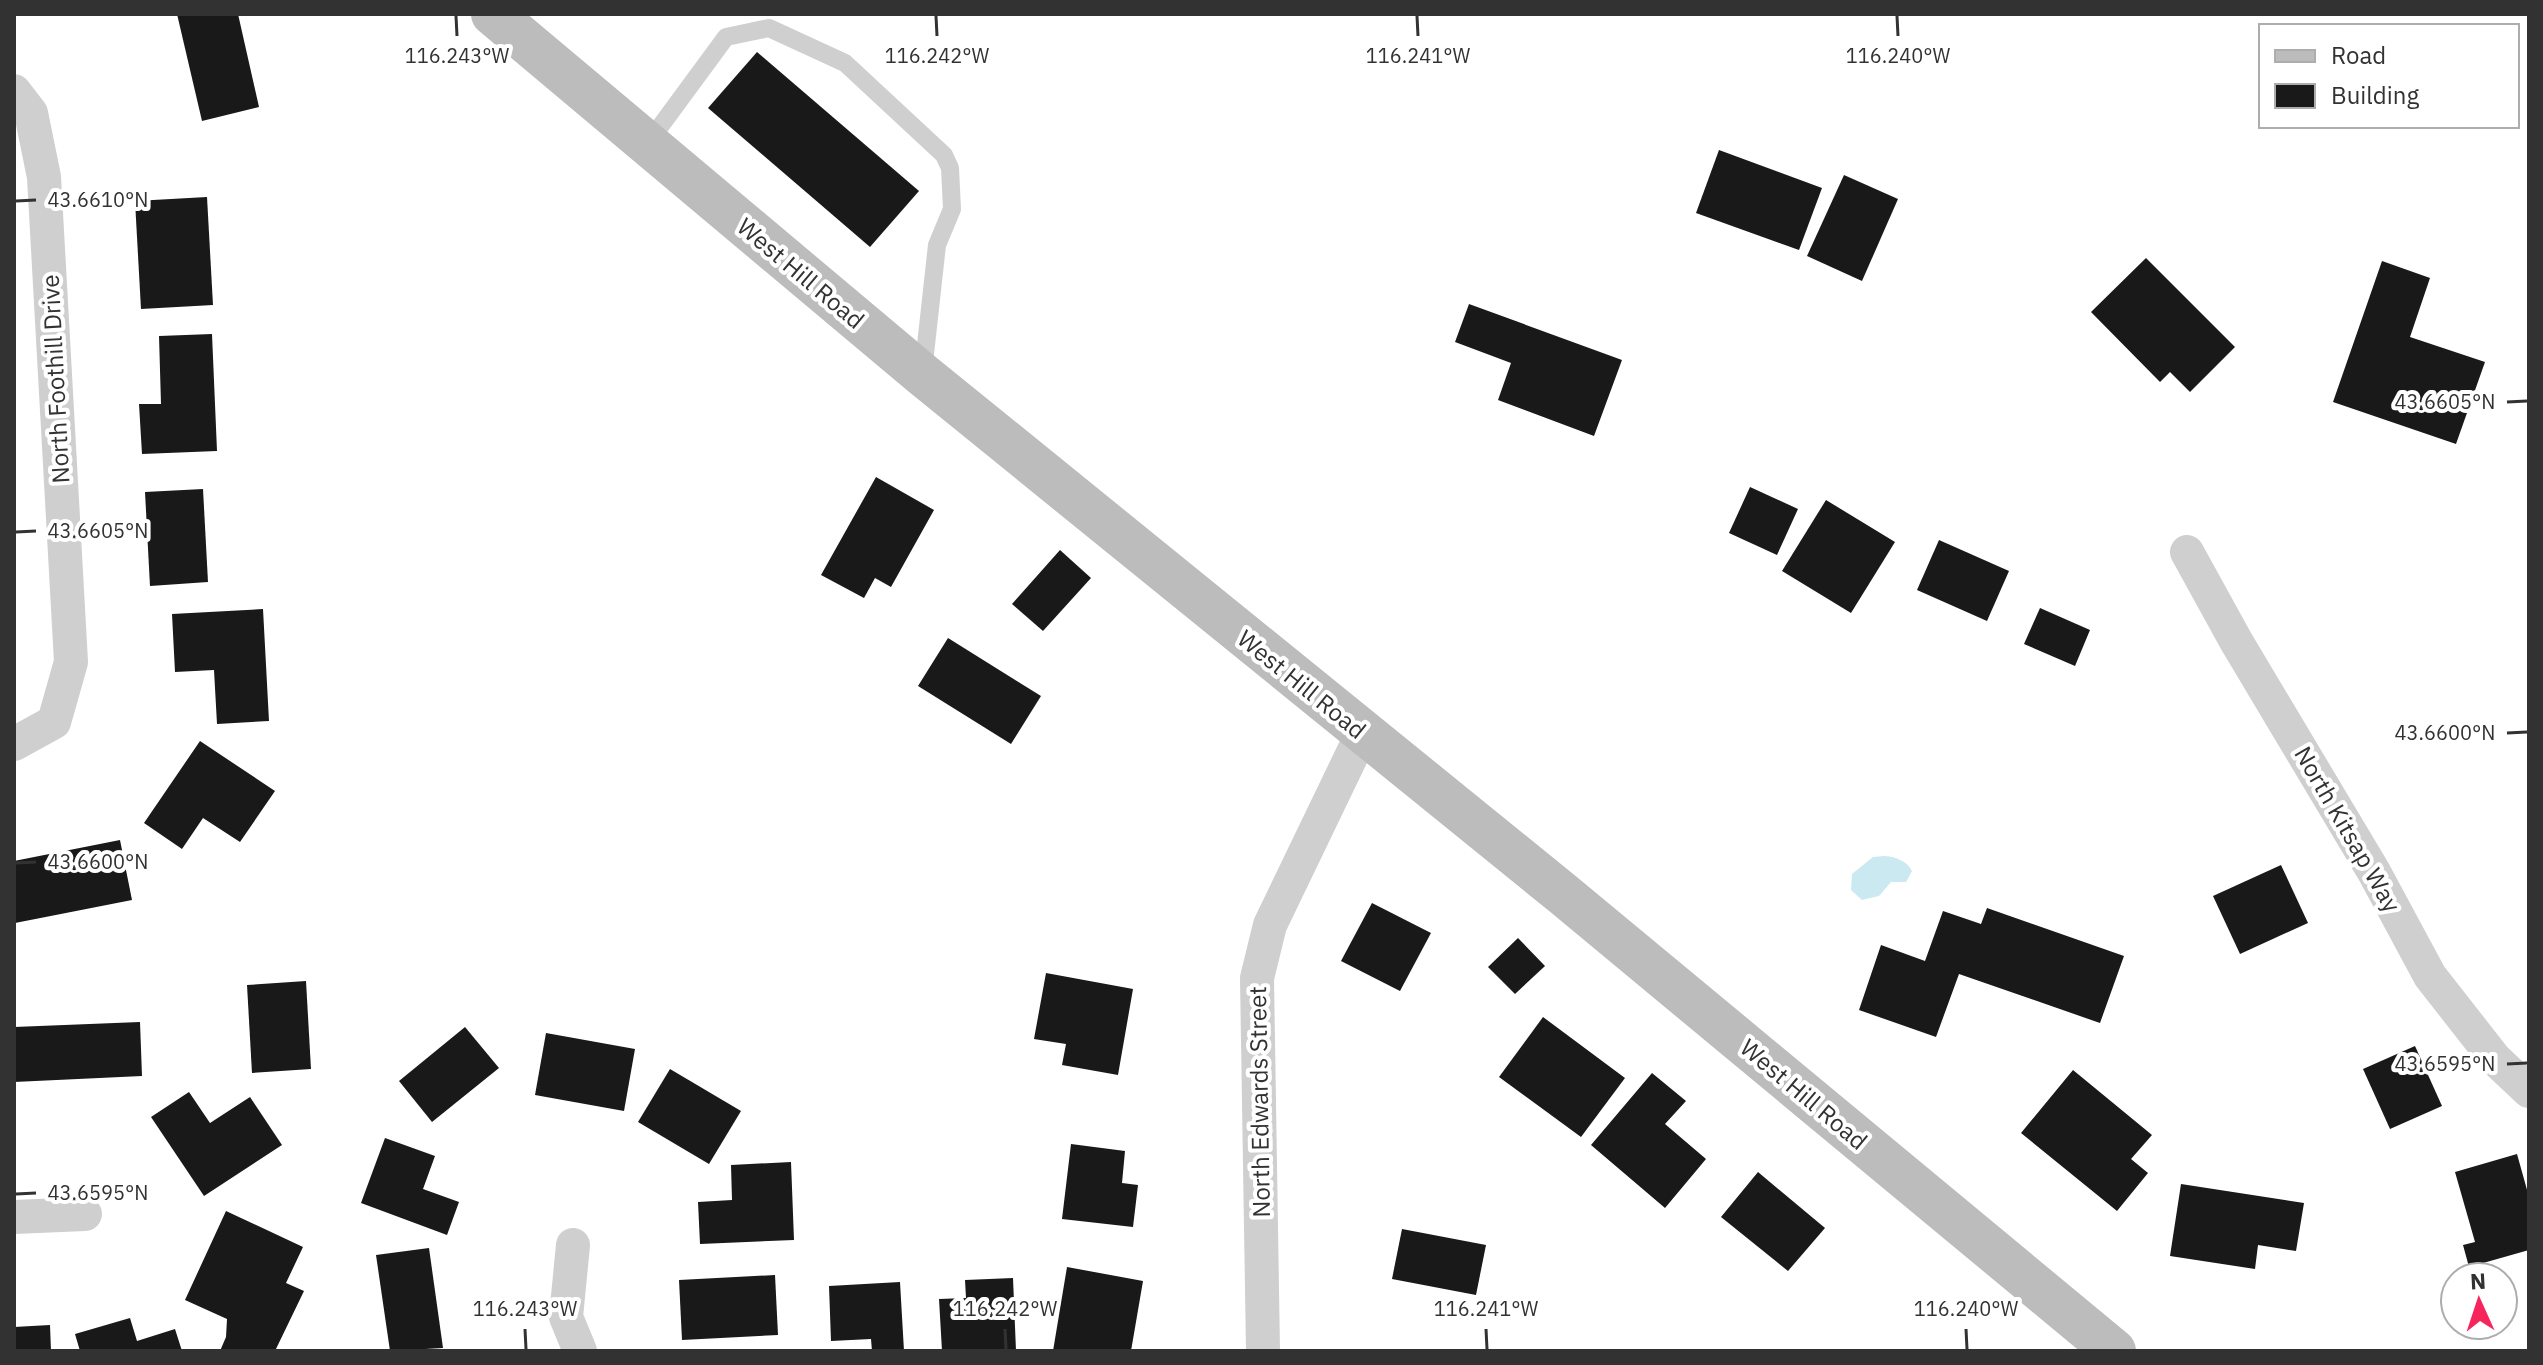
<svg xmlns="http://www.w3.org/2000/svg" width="2543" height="1365" font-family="'IBM Plex Sans',sans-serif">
	<rect width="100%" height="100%" fill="#fff"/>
	<path fill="#cae9f0" d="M1885 856C1896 857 1907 861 1912 871L1906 882H1891L1879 896 1862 900 1851 890 1852 874 1873 857Z"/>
	<g fill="#191919">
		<path d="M177 14H238L259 107 202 121Z"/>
		<path d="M757 52 919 191 870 247 708 108Z"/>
		<path d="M1719 150 1822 188 1799 250 1696 213Z"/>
		<path d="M1844 175 1898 199 1862 281 1807 256Z"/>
		<path d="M207 197 213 305 141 309 135 201Z"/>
		<path d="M2146 258 2235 347 2190 392 2170 372 2160 382 2091 312Z"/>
		<path d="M2382 261 2430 278 2410 337 2485 362 2456 444 2333 402Z"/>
		<path d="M1469 304 1622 360 1594 436 1498 400 1511 363 1455 342Z"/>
		<path d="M212 334 217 451 142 454 139 404H161L159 336Z"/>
		<path d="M876 477 934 510 891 587 875 578 864 598 821 575Z"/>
		<path d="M1750 487 1798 509 1777 555 1729 533Z"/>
		<path d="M203 489 208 582 150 586 145 492Z"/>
		<path d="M1826 500 1895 542 1851 613 1782 571Z"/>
		<path d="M1939 540 2009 571 1987 621 1917 590Z"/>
		<path d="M1060 550 1091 578 1043 631 1012 604Z"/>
		<path d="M2040 608 2090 630 2075 666 2024 644Z"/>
		<path d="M263 609 269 721 217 724 214 670 175 672 172 614Z"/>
		<path d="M948 638 1041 696 1011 744 918 686Z"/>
		<path d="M200 741 275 791 240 842 203 818 182 849 144 823Z"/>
		<path d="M120 840 132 900 15 923 14 861Z"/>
		<path d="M2281 865 2308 923 2240 954 2213 896Z"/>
		<path d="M1372 903 1431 933 1400 991 1341 961Z"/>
		<path d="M1987 908 2124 956 2100 1023 1959 974 1936 1037 1859 1010 1881 945 1925 961 1943 911 1981 924Z"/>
		<path d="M1518 938 1545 966 1515 994 1488 967Z"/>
		<path d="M1046 973 1133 989 1118 1075 1062 1065 1066 1044 1034 1039Z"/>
		<path d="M306 981 311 1069 252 1073 247 985Z"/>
		<path d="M1543 1017 1625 1078 1581 1137 1499 1077Z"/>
		<path d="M140 1022 142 1076 14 1082V1027Z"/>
		<path d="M465 1027 499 1068 432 1122 399 1081Z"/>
		<path d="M546 1033 635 1049 624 1111 535 1095Z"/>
		<path d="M2415 1046 2442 1106 2390 1129 2363 1069Z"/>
		<path d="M670 1069 741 1111 709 1164 638 1122Z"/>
		<path d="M2073 1070 2152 1135 2131 1159 2148 1173 2117 1211 2021 1133Z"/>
		<path d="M1652 1073 1686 1101 1665 1124 1706 1159 1665 1208 1591 1145Z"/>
		<path d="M189 1092 210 1123 250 1097 282 1145 204 1196 151 1117Z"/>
		<path d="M385 1138 435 1156 423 1189 459 1202 447 1235 361 1203Z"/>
		<path d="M1071 1144 1125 1151 1122 1183 1138 1185 1133 1227 1062 1219Z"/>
		<path d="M2517 1154 2529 1197V1250L2469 1267 2463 1245 2475 1242 2455 1172Z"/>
		<path d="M791 1162 794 1240 700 1244 698 1202 732 1200 731 1165Z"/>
		<path d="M1758 1172 1825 1228 1788 1271 1721 1217Z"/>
		<path d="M2181 1184 2304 1203 2296 1251 2258 1245 2255 1269 2170 1256Z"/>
		<path d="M226 1211 303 1247 286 1283 304 1291 275 1351H220L226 1337 227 1319 185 1300Z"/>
		<path d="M1402 1229 1486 1245 1476 1295 1392 1279Z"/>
		<path d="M429 1248 443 1348 390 1351 376 1255Z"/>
		<path d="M1067 1267 1143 1281 1131 1351H1053Z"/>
		<path d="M775 1275 778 1335 682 1340 679 1280Z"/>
		<path d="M1013 1278 1016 1351H942L939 1299 966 1298 965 1280Z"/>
		<path d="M900 1282 904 1351H872L871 1339 831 1341 829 1286Z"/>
		<path d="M130 1318 137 1341 175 1329 182 1351H80L75 1334Z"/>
		<path d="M50 1325 51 1351H14V1327Z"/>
	</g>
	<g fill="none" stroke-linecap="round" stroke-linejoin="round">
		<path stroke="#cfcfcf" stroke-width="18" d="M648 143 726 37 769 28 845 63 944 155 950 168 952 209 937 245 923 372"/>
		<g stroke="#cfcfcf" stroke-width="34">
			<path d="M14 91 31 113 44 177 71 662 54 722 14 744"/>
			<path d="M2187 552 2236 641 2374 872 2430 976 2495 1059 2529 1091"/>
			<path d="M14 1217 85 1214"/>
			<path d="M573 1245 566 1317 580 1351"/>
			<path d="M1263 1351 1257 978 1270 925 1363 732"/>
		</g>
		<path stroke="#bcbcbc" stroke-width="44" d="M493 14 923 375 1563 894 2114 1351"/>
	</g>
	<path fill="none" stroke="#323232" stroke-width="3" d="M456 16 457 36M936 16 937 36M1417 16 1418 36M1897 16 1898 36M16 201 36 200M2507 402 2527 401M16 532 36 531M2507 733 2527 732M16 863 36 862M2507 1064 2527 1063M16 1194 36 1193M525 1329 526 1349M1005 1329 1006 1349M1486 1329 1487 1349M1966 1329 1967 1349"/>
	<g text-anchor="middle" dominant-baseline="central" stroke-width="8" stroke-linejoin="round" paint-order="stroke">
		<g font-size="24" fill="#323232" stroke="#fff">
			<text transform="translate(801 273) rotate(40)">West Hill Road</text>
			<text transform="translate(55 379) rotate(-93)">North Foothill Drive</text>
			<text transform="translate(1302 684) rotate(39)">West Hill Road</text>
			<text transform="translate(2348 829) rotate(60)">North Kitsap Way</text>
			<text transform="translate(1804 1094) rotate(40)">West Hill Road</text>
			<text transform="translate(1259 1102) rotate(-91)">North Edwards Street</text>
		</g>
	</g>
	<g font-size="20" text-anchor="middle" fill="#323232" stroke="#fff" stroke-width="8" stroke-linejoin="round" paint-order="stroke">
		<text x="457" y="63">116.243°W</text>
		<text x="937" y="63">116.242°W</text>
		<text x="1418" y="63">116.241°W</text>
		<text x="1898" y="63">116.240°W</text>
		<text x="98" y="207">43.6610°N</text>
		<text x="2445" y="409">43.6605°N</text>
		<text x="98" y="538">43.6605°N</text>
		<text x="2445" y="740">43.6600°N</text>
		<text x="98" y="869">43.6600°N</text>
		<text x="2445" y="1071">43.6595°N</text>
		<text x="98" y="1200">43.6595°N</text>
		<text x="525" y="1316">116.243°W</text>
		<text x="1005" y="1316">116.242°W</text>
		<text x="1486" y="1316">116.241°W</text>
		<text x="1966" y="1316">116.240°W</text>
	</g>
	<rect width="2543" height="1365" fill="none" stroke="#323232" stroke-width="32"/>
	<rect x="2259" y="24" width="260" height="104" fill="#ffffff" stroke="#adadad" stroke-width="2"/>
	<rect x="2275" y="50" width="40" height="12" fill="#bcbcbc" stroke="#adadad" stroke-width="2"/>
	<text x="2331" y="64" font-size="24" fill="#323232">Road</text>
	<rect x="2275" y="84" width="40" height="24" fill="#191919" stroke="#adadad" stroke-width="2"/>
	<text x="2331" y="104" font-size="24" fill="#323232">Building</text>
	<g transform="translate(2479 1301) rotate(357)"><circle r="38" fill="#ffffff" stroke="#adadad" stroke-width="2"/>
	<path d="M0-6L14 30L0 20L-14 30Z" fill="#f6265c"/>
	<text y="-12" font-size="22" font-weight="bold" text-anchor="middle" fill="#323232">N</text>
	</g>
</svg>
